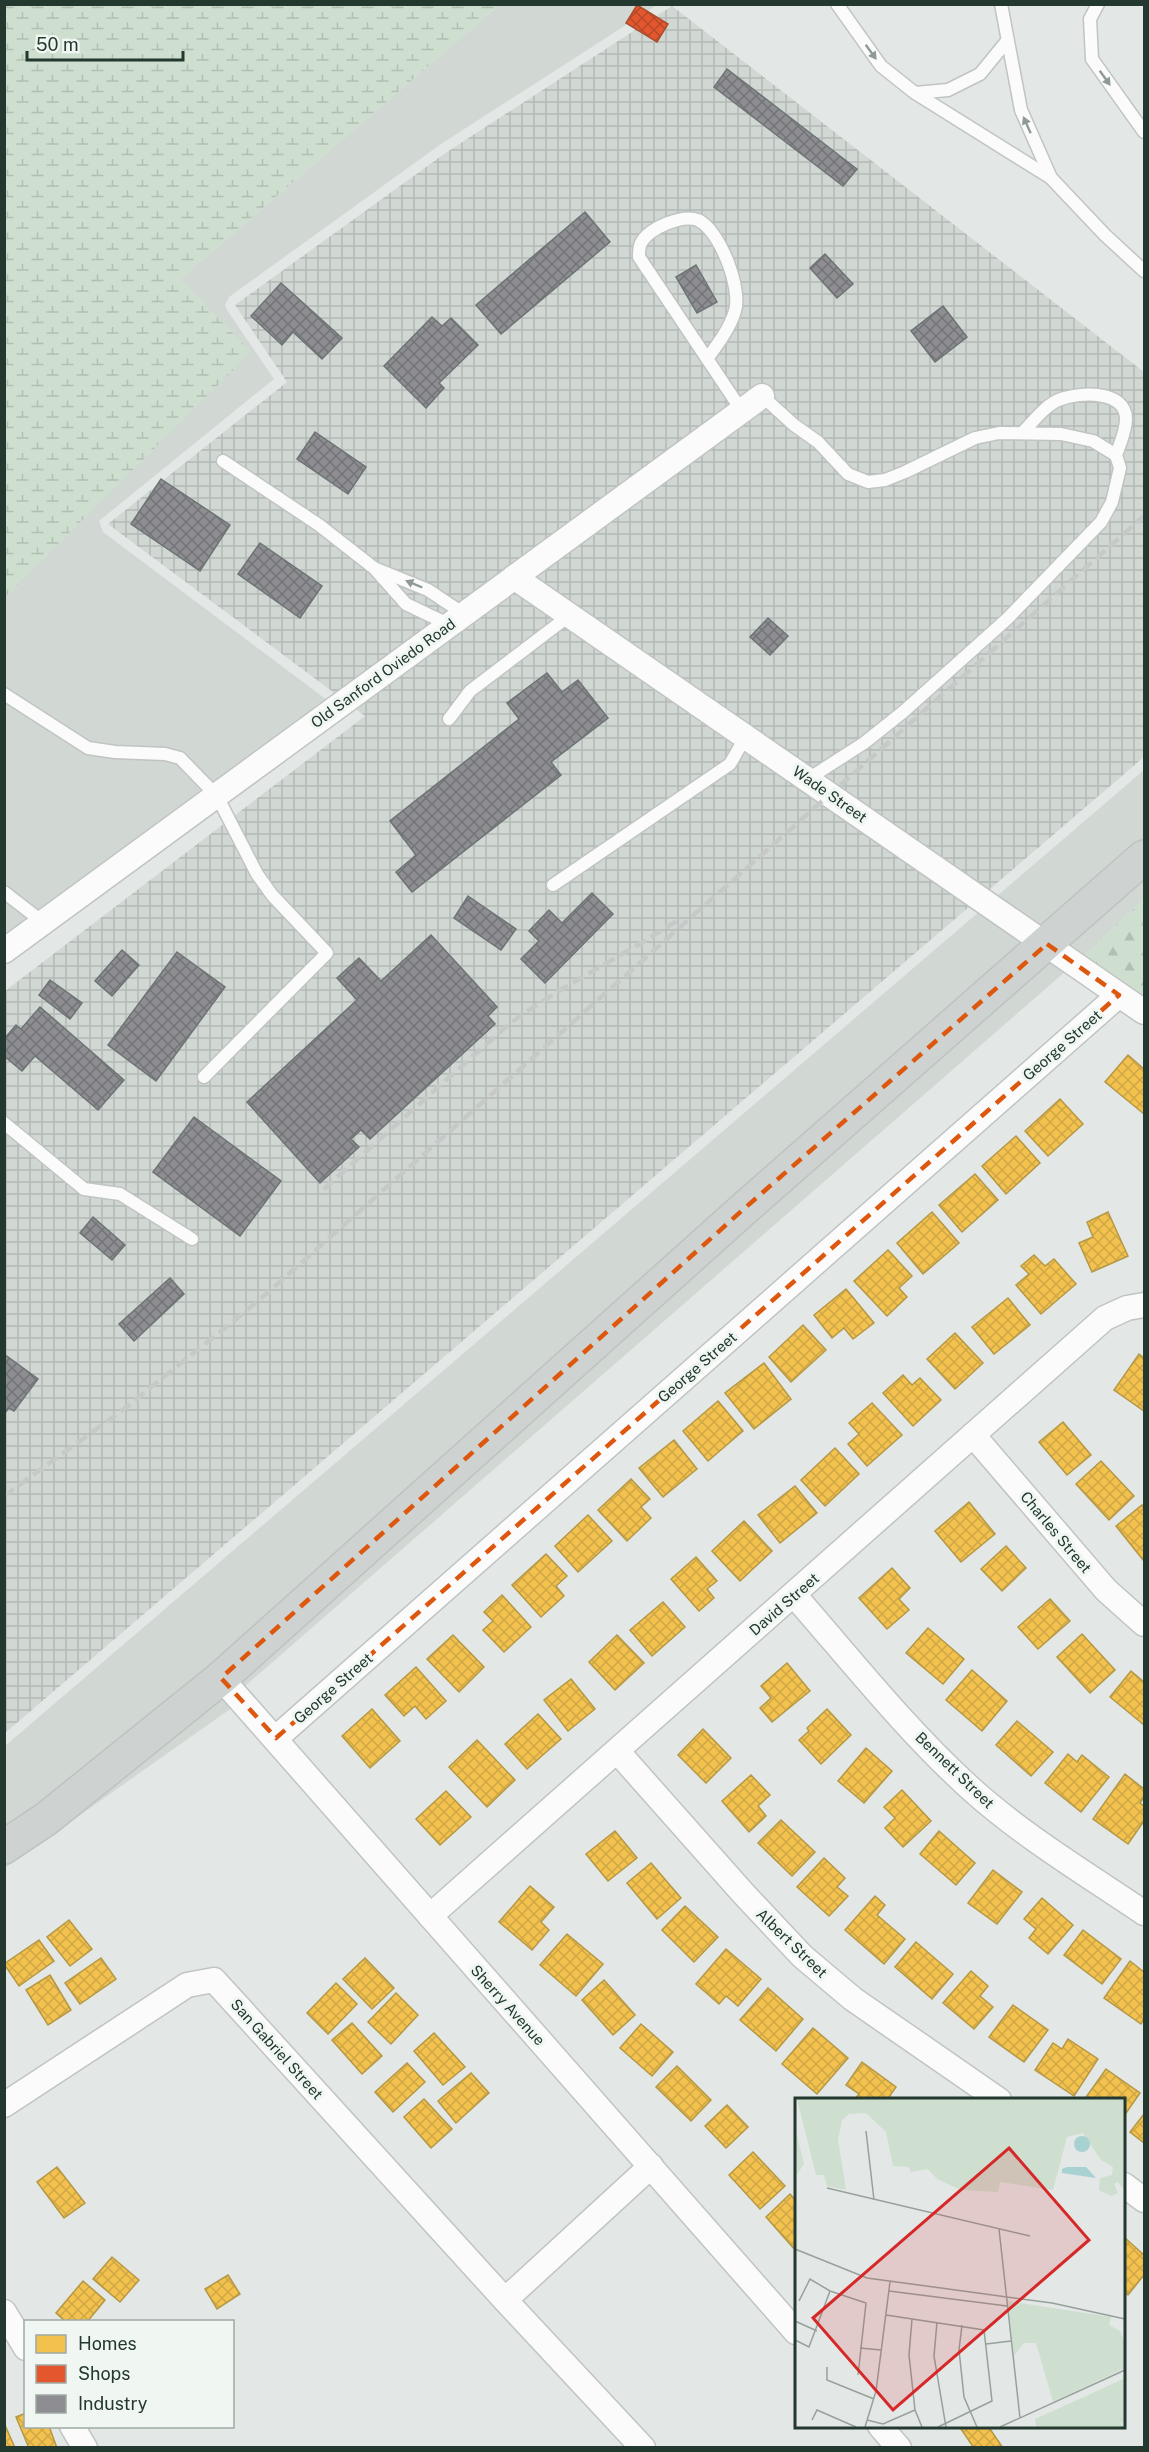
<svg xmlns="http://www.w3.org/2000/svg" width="1149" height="2452" font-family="'Public Sans',sans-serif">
	<defs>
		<pattern id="industrial-grid" width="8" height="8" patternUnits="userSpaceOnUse" patternTransform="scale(1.5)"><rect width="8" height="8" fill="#d1d8d4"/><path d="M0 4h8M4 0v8" fill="none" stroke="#b3bab6"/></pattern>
		<pattern id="forest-firs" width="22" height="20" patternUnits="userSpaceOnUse" patternTransform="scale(1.5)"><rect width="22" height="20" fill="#cedfd0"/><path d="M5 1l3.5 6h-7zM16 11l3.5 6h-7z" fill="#b1c0b3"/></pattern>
		<pattern id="wetland-marsh" width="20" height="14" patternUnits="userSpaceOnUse" patternTransform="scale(1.5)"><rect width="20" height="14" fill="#cedfd0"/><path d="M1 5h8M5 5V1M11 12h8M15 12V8" fill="none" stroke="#b1c0b3"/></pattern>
		<pattern id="homes-cross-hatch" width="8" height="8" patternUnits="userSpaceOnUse" patternTransform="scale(1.5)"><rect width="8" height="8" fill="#f2c14e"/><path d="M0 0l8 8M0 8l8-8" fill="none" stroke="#cfa744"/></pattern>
		<pattern id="shops-cross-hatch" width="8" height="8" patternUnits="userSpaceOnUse" patternTransform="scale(1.5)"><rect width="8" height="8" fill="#e4572e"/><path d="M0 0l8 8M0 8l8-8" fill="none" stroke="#b84928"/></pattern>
		<pattern id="industry-cross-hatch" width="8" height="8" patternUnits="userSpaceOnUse" patternTransform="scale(1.5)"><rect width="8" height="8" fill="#8d8d92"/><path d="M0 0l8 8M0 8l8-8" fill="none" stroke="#737478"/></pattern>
	</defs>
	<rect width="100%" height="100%" fill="#e3e7e5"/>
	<g fill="#d1d8d4">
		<path d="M499 5H657L441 144 229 297 225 305 227 310 274 379 99 521 103 532 327 700 5 936V597L250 352 180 279Z"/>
		<path d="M1144 770V841L1045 930 997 896Z"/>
		<path d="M1144 873V899L1083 957 1065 944Z"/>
		<path d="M980 911 1028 944 213 1670 5 1833V1746Z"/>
		<path d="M1047 960 1066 971 244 1687 237 1680Z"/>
		<path d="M221 1694 233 1707 5 1868V1862Z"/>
	</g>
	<path fill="url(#industrial-grid)" d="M672 6 1144 372V757L5 1733V991L365 716 108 524 287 382 235 305 447 152Z"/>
	<path fill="url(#forest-firs)" d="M1144 899V1000L1119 979 1117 981 1083 957Z"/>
	<path fill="url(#wetland-marsh)" d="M5 4 499 5 180 279 251 352 5 597Z"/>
	<g fill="url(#homes-cross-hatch)" stroke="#b49845" stroke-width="1.5">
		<path d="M1128 1055 1144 1069V1114L1105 1082Z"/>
		<path d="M1060 1099 1083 1124 1048 1156 1025 1131Z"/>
		<path d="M1016 1136 1040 1163 1006 1194 982 1166Z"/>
		<path d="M975 1174 998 1200 962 1232 939 1205Z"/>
		<path d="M932 1212 959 1243 923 1274 897 1243Z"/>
		<path d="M1108 1212 1128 1256 1092 1272 1079 1243 1093 1237 1087 1222Z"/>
		<path d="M888 1250 912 1276 899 1288 907 1297 887 1316 854 1281Z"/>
		<path d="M1034 1255 1045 1266 1054 1259 1076 1284 1041 1314 1016 1285 1029 1274 1021 1266Z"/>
		<path d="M846 1289 874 1323 853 1339 844 1328 832 1338 814 1315Z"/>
		<path d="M1008 1298 1030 1325 994 1354 972 1327Z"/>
		<path d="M803 1325 826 1350 791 1382 769 1357Z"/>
		<path d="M955 1333 983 1363 955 1389 927 1359Z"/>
		<path d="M1139 1354 1144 1358V1411L1114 1390Z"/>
		<path d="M764 1363 791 1399 754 1429 725 1393Z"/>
		<path d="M903 1375 912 1385 920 1378 941 1400 913 1426 883 1393Z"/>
		<path d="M718 1401 743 1431 708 1461 683 1431Z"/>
		<path d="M872 1403 902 1435 867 1466 848 1444 859 1434 849 1423Z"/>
		<path d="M1063 1422 1091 1455 1067 1475 1039 1442Z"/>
		<path d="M674 1440 697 1469 663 1497 639 1468Z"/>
		<path d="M835 1448 859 1474 825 1506 801 1480Z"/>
		<path d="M1101 1461 1134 1496 1109 1520 1076 1484Z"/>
		<path d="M631 1479 650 1499 641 1507 651 1518 627 1541 598 1510Z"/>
		<path d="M795 1486 817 1513 780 1543 758 1515Z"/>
		<path d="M969 1502 995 1534 961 1562 935 1531Z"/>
		<path d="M1142 1505 1144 1509V1561L1116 1526Z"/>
		<path d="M588 1515 612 1541 578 1572 555 1546Z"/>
		<path d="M744 1521 772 1551 740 1581 712 1551Z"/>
		<path d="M1006 1546 1026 1568 1002 1591 981 1569Z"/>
		<path d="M546 1554 567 1576 556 1586 564 1596 541 1617 512 1585Z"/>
		<path d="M696 1557 717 1581 707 1589 714 1598 699 1611 671 1579Z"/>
		<path d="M892 1568 910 1588 899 1599 909 1610 887 1629 859 1598Z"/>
		<path d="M502 1595 531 1627 504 1652 483 1630 493 1621 484 1612Z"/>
		<path d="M1050 1599 1070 1621 1038 1649 1018 1627Z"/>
		<path d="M663 1602 685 1627 652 1656 630 1630Z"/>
		<path d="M928 1628 964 1659 943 1684 906 1653Z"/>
		<path d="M1082 1634 1115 1670 1090 1693 1057 1657Z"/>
		<path d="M453 1635 484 1667 459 1692 427 1659Z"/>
		<path d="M617 1635 644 1663 615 1690 589 1662Z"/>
		<path d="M787 1663 810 1691 772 1722 760 1708 771 1698 761 1686Z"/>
		<path d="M416 1667 446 1701 426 1719 415 1706 404 1716 385 1695Z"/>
		<path d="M972 1670 1007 1701 982 1731 946 1700Z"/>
		<path d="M1131 1671 1144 1682V1725L1110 1697Z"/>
		<path d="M571 1679 595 1709 568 1731 544 1700Z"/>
		<path d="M372 1709 400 1741 370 1768 342 1736Z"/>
		<path d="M827 1709 851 1735 821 1764 799 1740 809 1731 807 1728Z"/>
		<path d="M538 1714 561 1739 527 1769 505 1744Z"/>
		<path d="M1017 1721 1053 1752 1031 1776 996 1745Z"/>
		<path d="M703 1729 731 1758 706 1783 678 1755Z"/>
		<path d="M477 1740 515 1780 487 1807 449 1767Z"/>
		<path d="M866 1748 892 1771 864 1803 838 1781Z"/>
		<path d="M1068 1754 1077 1762 1082 1755 1109 1777 1081 1812 1045 1783Z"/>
		<path d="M1125 1774 1144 1789V1797L1140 1803 1144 1806V1821L1128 1844 1093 1819Z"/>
		<path d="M751 1775 770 1795 758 1806 766 1816 749 1832 722 1801Z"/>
		<path d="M902 1790 931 1821 903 1847 885 1828 895 1818 884 1807Z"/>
		<path d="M446 1791 471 1817 440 1845 416 1819Z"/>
		<path d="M781 1820 815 1852 792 1876 758 1843Z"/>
		<path d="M615 1831 637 1858 608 1881 586 1854Z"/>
		<path d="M939 1831 975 1863 956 1885 920 1854Z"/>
		<path d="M824 1858 845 1878 837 1887 848 1896 829 1916 797 1887Z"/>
		<path d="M651 1863 681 1898 657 1919 627 1883Z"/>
		<path d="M993 1870 1022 1892 997 1924 968 1903Z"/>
		<path d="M530 1886 554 1907 541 1922 549 1930 532 1950 499 1922Z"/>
		<path d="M875 1896 885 1905 877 1915 905 1939 884 1964 845 1930Z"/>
		<path d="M1042 1898 1073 1925 1048 1954 1029 1938 1036 1929 1024 1919Z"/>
		<path d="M685 1906 718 1937 694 1962 662 1930Z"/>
		<path d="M69 1920 92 1949 70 1966 47 1937Z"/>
		<path d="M1083 1930 1121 1959 1102 1984 1064 1955Z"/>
		<path d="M567 1934 603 1964 576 1996 540 1965Z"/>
		<path d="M39 1940 54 1961 19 1986 4 1964Z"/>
		<path d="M916 1942 953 1974 932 1999 895 1967Z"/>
		<path d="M726 1949 761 1979 738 2006 726 1996 719 2004 696 1984Z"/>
		<path d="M101 1958 116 1979 80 2004 65 1983Z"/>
		<path d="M365 1958 394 1988 372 2009 343 1979Z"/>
		<path d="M1130 1961 1144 1972V2019L1141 2024 1104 1998Z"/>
		<path d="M971 1971 988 1986 980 1996 993 2007 974 2029 943 2003Z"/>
		<path d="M50 1975 71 2010 48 2025 26 1990Z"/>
		<path d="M604 1980 635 2015 613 2035 582 2000Z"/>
		<path d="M336 1983 357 2004 328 2034 307 2013Z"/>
		<path d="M768 1988 803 2019 776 2051 740 2020Z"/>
		<path d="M396 1993 418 2015 391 2044 368 2022Z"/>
		<path d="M1013 2005 1048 2030 1024 2062 989 2037Z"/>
		<path d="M352 2023 382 2056 362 2074 332 2040Z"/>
		<path d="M641 2024 673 2052 652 2076 620 2048Z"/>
		<path d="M813 2028 848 2058 817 2094 782 2064Z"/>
		<path d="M434 2033 465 2067 443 2085 414 2051Z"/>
		<path d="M1068 2039 1098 2059 1074 2096 1035 2070 1053 2043 1062 2049Z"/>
		<path d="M862 2062 896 2087 887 2100H854L859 2094 846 2085Z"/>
		<path d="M407 2063 425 2082 393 2112 375 2092Z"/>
		<path d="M677 2066 711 2100 691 2121 656 2087Z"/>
		<path d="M1106 2069 1140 2093 1124 2116V2100H1084Z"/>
		<path d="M471 2073 489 2093 456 2123 438 2101Z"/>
		<path d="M424 2099 452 2129 431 2148 404 2117Z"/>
		<path d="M727 2105 748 2127 726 2148 705 2126Z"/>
		<path d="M1144 2114V2143L1130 2132Z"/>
		<path d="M753 2152 785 2186 760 2209 729 2175Z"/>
		<path d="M57 2167 85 2203 64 2218 37 2182Z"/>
		<path d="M790 2194 796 2201V2251L766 2217Z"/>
		<path d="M1124 2237 1144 2255V2275L1128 2295 1124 2291Z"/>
		<path d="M112 2257 139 2280 120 2302 93 2279Z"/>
		<path d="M228 2275 240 2294 217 2309 205 2289Z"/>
		<path d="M83 2281 105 2300 87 2322H66L56 2313Z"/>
		<path d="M26 2413V2426H49L57 2448H29L16 2417Z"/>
		<path d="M5 2425 15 2448H4Z"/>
		<path d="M965 2426H988L1003 2448H974L961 2429Z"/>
	</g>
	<path fill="url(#shops-cross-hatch)" stroke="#aa4e2e" stroke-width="1.5" d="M637 5 668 24 657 42 626 23Z"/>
	<g fill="url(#industry-cross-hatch)" stroke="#6d7474" stroke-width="1.5">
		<path d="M727 69 857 169 843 186 714 87Z"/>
		<path d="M585 212 610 242 501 334 476 305Z"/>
		<path d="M825 254 853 284 837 298 810 268Z"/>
		<path d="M696 265 717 302 697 313 676 277Z"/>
		<path d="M281 283 342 338 322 359 293 332 282 345 251 316Z"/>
		<path d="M943 306 967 337 935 362 911 331Z"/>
		<path d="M432 317 442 326 451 318 478 345 439 383 444 388 426 408 384 366Z"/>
		<path d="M315 432 366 467 348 494 297 459Z"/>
		<path d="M161 479 230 525 200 571 131 524Z"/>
		<path d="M260 543 322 586 300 618 238 574Z"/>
		<path d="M768 618 788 636 770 655 750 637Z"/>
		<path d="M547 673 562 692 578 680 608 718 551 762 561 775 412 892 396 872 416 855 390 821 519 719 507 703Z"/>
		<path d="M592 893 613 914 545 983 521 959 539 941 529 931 549 910 562 923Z"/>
		<path d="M468 896 516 929 501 950 454 918Z"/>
		<path d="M431 935 497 1007 488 1016 495 1024 370 1139 361 1130 351 1139 359 1147 320 1183 247 1102 357 1000 337 978 359 958 381 981Z"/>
		<path d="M122 950 139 965 112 996 95 981Z"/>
		<path d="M177 952 225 987 156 1081 108 1045Z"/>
		<path d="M50 980 82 1003 70 1019 39 995Z"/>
		<path d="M40 1007 124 1080 98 1110 35 1056 22 1071 4 1056V1039L16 1025 21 1029Z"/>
		<path d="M194 1117 281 1181 240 1236 153 1172Z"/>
		<path d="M93 1217 125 1245 112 1260 80 1233Z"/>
		<path d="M170 1278 184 1294 134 1341 119 1324Z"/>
		<path d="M4 1354 38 1379 14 1411 9 1408 4 1414Z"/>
	</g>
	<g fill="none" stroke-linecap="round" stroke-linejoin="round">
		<defs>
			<g id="service">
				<path d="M837 4 881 66 915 93 1051 178 1105 235 1144 271"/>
				<path d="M1001 4 1021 110 1051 178"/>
				<path d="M1098 4 1090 19 1092 59 1144 132"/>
				<path d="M915 93 948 90 980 74 1007 41"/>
				<path d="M707 359C718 344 730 328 735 311 742 289 720 230 698 220 682 214 649 228 641 243 639 247 639 253 639 257L742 411"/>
				<path d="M762 396 794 425 818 442 848 474 868 482 885 480 905 472 975 438 999 433 1061 434 1093 441 1116 455C1120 444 1126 431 1126 419 1126 390 1080 392 1061 399 1046 404 1034 421 1023 432"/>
				<path d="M223 461 319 525 374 568"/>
				<path d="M450 625 406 604 374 568 428 590 464 614"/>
				<path d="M4 694 88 748 115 752 165 754 180 758 217 796 257 874 272 895 327 953 204 1077"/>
				<path d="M449 719 470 691 570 615"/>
				<path d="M808 779 864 743 903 712 1007 619 1101 522 1112 502 1120 468 1116 455"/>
				<path d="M553 885 730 764 746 736"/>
				<path d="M4 892 44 923"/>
				<path d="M4 1123 84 1189 120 1194 192 1239"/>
			</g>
			<g id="minor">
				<path d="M514 577 1144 1012"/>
				<path d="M4 951 762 396"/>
				<path d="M973 1435 1106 1590 1144 1624"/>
				<path d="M794 1595C851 1660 906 1730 970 1788 1023 1836 1085 1873 1144 1913"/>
				<path d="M221 1678 796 2332"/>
				<path d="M276 1738 1119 995"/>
				<path d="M617 1751 742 1892 802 1956 853 1999 999 2100"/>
				<path d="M430 1916 1105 1318 1127 1308 1144 1305"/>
				<path d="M4 2105 187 1985 214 1980 505 2300 643 2448"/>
				<path d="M1124 2185 1144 2200"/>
				<path d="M505 2300 651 2166"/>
				<path d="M4 2312 26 2348"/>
				<path d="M72 2426 85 2448"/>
				<path d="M880 2426 899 2448"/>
			</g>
			<path id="primary" d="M4 1847 46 1819 221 1678 746 1207 1144 857"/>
		</defs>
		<use href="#service" stroke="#c0c4c2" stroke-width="15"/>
		<use href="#minor" stroke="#c0c4c2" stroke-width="27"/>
		<use href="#primary" stroke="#bcc3c0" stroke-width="36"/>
		<use href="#service" stroke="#fbfbfb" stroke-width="12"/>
		<use href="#minor" stroke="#fbfbfb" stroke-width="24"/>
		<use href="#primary" stroke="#ced3d1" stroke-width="33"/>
		<g stroke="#c6c9c8" stroke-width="4.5" stroke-dasharray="12 6" stroke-linecap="butt">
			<path d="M324 1189 509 1024C563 985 623 956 678 920"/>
			<path d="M4 1496 124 1409 257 1302 1144 516"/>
		</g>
	</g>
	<defs><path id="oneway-solid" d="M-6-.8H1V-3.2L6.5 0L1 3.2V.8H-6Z" transform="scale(1.5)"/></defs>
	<g fill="#8f9a95">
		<use href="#oneway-solid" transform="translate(871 52) rotate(54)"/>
		<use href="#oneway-solid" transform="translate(1105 78) rotate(54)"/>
		<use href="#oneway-solid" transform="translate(1027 125) rotate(-114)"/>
		<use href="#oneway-solid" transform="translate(414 584) rotate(-157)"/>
	</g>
	<path fill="none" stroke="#de570e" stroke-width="4.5" stroke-dasharray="12 8" stroke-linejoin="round" d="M1047 944 1119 995 276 1738 221 1678 746 1207Z"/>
	<g text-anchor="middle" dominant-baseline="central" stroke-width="6" stroke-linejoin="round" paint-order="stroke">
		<g font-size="15" fill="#23382f" stroke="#f0f6f2">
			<text transform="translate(383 673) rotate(-36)">Old Sanford Oviedo Road</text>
			<text transform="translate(830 794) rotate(35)">Wade Street</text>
			<text transform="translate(1062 1045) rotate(-41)">George Street</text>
			<text transform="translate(697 1367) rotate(-41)">George Street</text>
			<text transform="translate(1056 1532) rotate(50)">Charles Street</text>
			<text transform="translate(784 1604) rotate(-41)">David Street</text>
			<text transform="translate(333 1688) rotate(-41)">George Street</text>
			<text transform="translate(955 1770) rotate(44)">Bennett Street</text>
			<text transform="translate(792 1943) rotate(44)">Albert Street</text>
			<text transform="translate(508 2005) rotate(48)">Sherry Avenue</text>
			<text transform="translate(277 2049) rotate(48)">San Gabriel Street</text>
		</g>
	</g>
	<g transform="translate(795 2098)">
		<rect width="330" height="330" fill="#e3e7e5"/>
		<path d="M213 203 316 219 314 227 325 233 330 245V270L258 304 241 245H229L219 258ZM330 280V327L321 321 294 322 289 299Z" fill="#cedfd0"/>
		<path d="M2 1H330V93L323 84 319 86 323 95 316 98 304 92 305 80 317 77 318 69 306 62 288 35 272 39 258 92 205 84 203 94 166 92 142 81 133 71 116 74 114 69 98 68 91 34 71 15 54 16 47 22 43 42 51 92 32 88 29 77H21ZM0 29 9 66 0 79ZM289 299 294 322 321 320 330 329H241L240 321Z" fill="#cedfd0"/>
		<path d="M98 1H330V22L201 34Z" fill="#cedfd0"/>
		<path d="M279 46a8 8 0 1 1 16 0a8 8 0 1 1-16 0ZM291 69 301 80 267 75V71L272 69Z" fill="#a8d1d1"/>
		<path fill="none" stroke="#96a19c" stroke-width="1.5" d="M71 33 79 102M32 90 235 138M204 131 225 320M0 151 72 180 257 205 330 221M94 193 212 208M4 203 15 181 35 193 71 205 63 277M91 217 189 232 197 303 143 329M117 221 114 257 120 312 127 329M0 223 22 233M142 224 139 258 151 329M167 227 164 252 169 299 182 329M0 242 14 249 35 193M191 246 216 243M65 250 86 252M32 269V282L79 301M17 322 22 312 61 329M72 322 88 326 120 312M70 329 81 293 95 184M205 329 330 272"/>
		<path fill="#d62828" fill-opacity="0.15" stroke="#d62828" stroke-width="3" d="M214 50 294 142 98 312 18 220Z"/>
		<rect width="330" height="330" fill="none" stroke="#23382f" stroke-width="3"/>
	</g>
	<rect width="1149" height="2452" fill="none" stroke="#23382f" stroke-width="12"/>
	<rect x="24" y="2320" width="210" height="108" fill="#f0f6f2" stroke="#9eaaa4" stroke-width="1.5"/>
	<rect x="36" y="2335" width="30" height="18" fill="#f2c14e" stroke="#9eaaa4" stroke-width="1.5"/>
	<text x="78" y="2350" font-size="18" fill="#23382f">Homes</text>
	<rect x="36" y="2365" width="30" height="18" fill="#e4572e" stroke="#9eaaa4" stroke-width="1.5"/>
	<text x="78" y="2380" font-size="18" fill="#23382f">Shops</text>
	<rect x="36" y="2395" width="30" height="18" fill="#8d8d92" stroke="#9eaaa4" stroke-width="1.5"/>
	<text x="78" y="2410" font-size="18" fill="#23382f">Industry</text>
	<path d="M27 51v9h156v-9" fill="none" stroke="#23382f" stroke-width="3"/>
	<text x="36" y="51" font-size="18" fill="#23382f" stroke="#f0f6f2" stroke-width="4.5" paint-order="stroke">50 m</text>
</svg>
